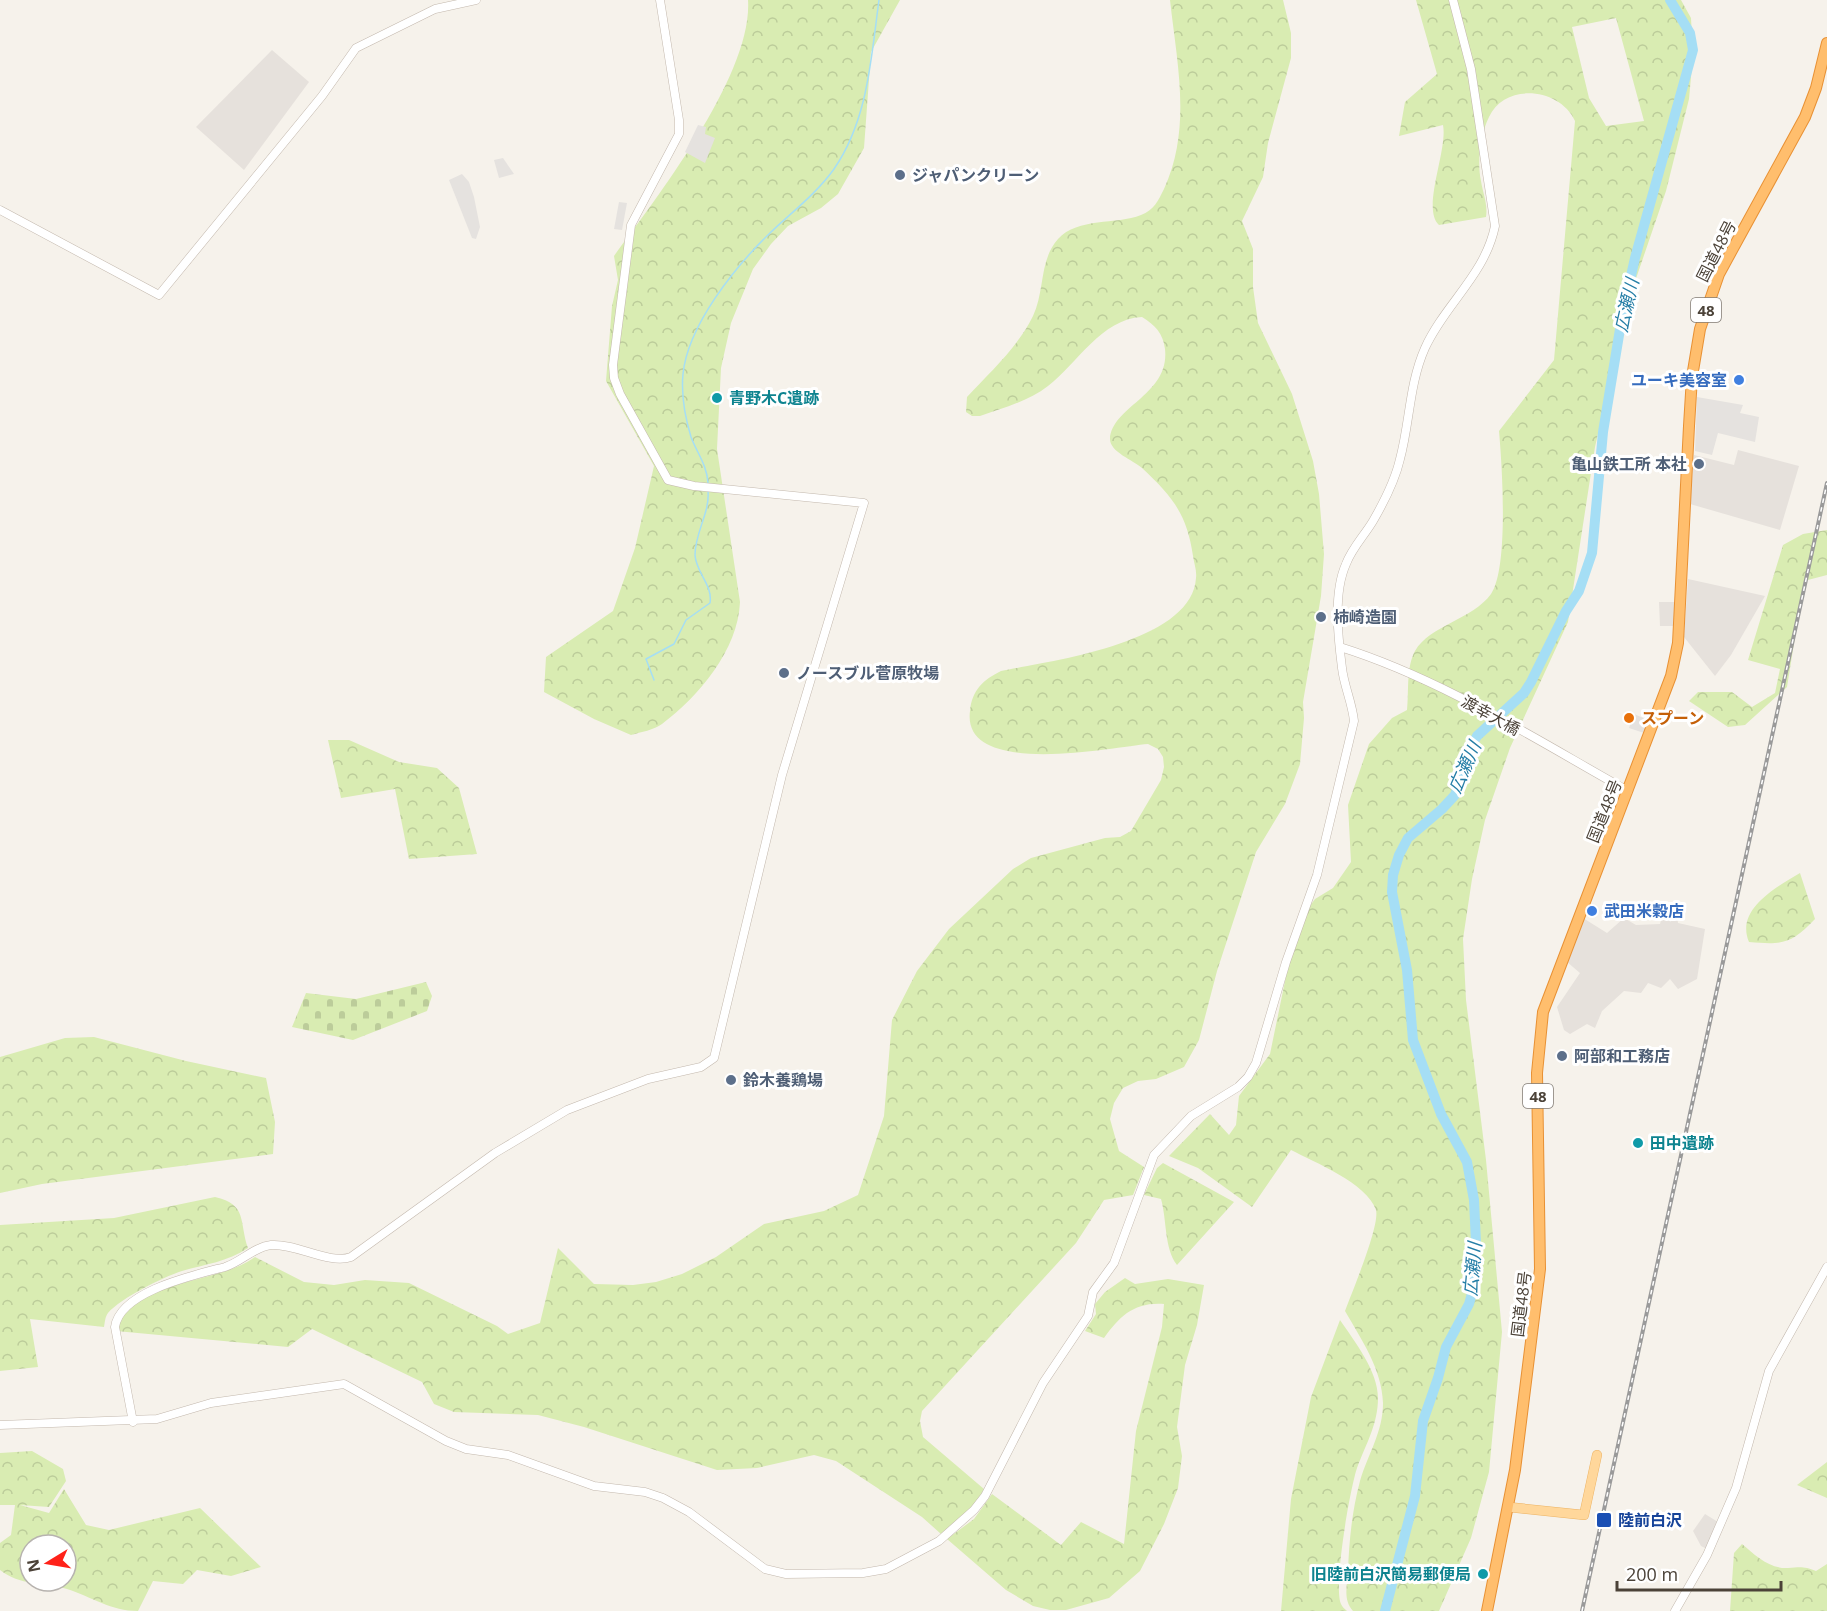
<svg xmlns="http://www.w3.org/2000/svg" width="1827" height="1611" font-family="'Open Sans','Noto Sans JP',sans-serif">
	<defs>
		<pattern id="forest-crowns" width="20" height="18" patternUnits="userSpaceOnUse" patternTransform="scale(1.5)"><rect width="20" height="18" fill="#d9ecb2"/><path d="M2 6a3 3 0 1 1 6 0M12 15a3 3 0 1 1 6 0" fill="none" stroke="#bccc9a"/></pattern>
		<pattern id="cemetery-stones" width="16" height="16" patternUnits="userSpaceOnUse" patternTransform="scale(1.5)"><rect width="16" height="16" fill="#d9ecb2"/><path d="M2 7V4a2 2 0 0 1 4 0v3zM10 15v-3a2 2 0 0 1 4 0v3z" fill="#bccc9a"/></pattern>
	</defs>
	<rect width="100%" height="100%" fill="#f6f2eb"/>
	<g fill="#e6e1dc">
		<path d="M272 50 309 82 244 170 196 127Z"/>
		<path d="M1738 450 1799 466 1780 530 1690 504 1694 455 1734 465Z"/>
		<path d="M1688 579 1765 596 1731 655 1715 676 1684 637Z"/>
		<path d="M1659 602H1675L1674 626H1660Z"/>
		<path d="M1663 913 1677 914 1678 923 1705 929 1697 979 1678 989 1670 979 1661 988 1648 983 1641 993 1624 991 1602 1011 1595 1028 1587 1024 1570 1034 1564 1030 1557 1007 1580 973 1566 961 1583 918 1607 933 1624 918 1636 925 1660 924Z"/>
		<path d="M1705 1514 1718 1522 1707 1549 1701 1546 1693 1531Z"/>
	</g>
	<g fill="url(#forest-crowns)" fill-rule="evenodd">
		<path d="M748 0H900L871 52 864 148 838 194 821 208 788 226 771 244 753 269 731 323 721 368 717 449 740 602C738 650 699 696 662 724 654 730 641 732 631 735L594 719 544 692 546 657 613 611 635 548 654 466 606 381 612 306 618 280 614 256C657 197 753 74 748 0Z"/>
		<path d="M1170 0H1283L1291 33V58L1268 143 1263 177 1242 221 1253 249V287L1258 323 1292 394 1313 461 1319 494 1324 554 1321 596 1303 702 1304 718 1300 764 1285 804 1256 852 1217 971 1199 1040 1184 1067 1156 1079 1138 1081 1123 1088 1114 1103 1110 1119 1119 1151 1144 1167 1133 1195 1104 1200 1076 1243 922 1411 920 1421 923 1437 984 1489 969 1515 941 1534 922 1517 836 1461 814 1455 757 1468 717 1470 584 1427 538 1415 454 1412 434 1404 422 1382 312 1329 288 1347 116 1331C118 1325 119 1317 122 1313 149 1280 221 1282 255 1257L304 1282 334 1285 365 1280 409 1283 497 1326 508 1334 540 1323 558 1248 594 1284 633 1285 656 1282 682 1274 716 1257 764 1224 824 1211 858 1195 884 1116 892 1020 917 971 949 929 1013 869 1031 858 1105 838 1120 837 1131 831 1161 780 1164 767 1163 757 1158 749 1148 744C1113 747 961 779 970 711 972 690 983 680 1001 671 1050 661 1192 643 1196 578 1197 571 1194 563 1193 556 1187 514 1172 496 1142 468 1133 460 1110 452 1110 439 1112 406 1170 395 1165 349 1163 333 1155 325 1142 317 1101 319 1078 363 1048 386 1029 401 1003 408 980 416H972L966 412 967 397C990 372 1018 347 1033 316 1045 291 1039 260 1058 239 1078 217 1116 225 1141 215 1154 210 1158 201 1164 189 1192 128 1177 64 1170 0Z"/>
		<path d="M1416 0H1681L1691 18 1693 55 1689 99 1666 191 1628 302 1595 447 1568 622 1510 748 1485 820 1472 879 1463 939 1466 1000 1486 1160 1502 1332 1489 1472 1471 1538 1439 1611H1353C1343 1600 1347 1586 1348 1572 1349 1541 1352 1511 1360 1481 1368 1454 1383 1432 1383 1403 1382 1369 1361 1339 1345 1311 1352 1292 1380 1226 1376 1210 1367 1183 1314 1162 1291 1150L1252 1207 1198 1168 1169 1156 1210 1114 1229 1135 1236 1125 1239 1096 1270 1054 1297 923 1315 899 1333 888 1351 862 1348 805 1369 744 1392 718 1407 710C1409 693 1406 667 1415 651 1430 625 1472 620 1491 594 1509 568 1502 464 1499 431L1554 360 1575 121C1560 88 1505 82 1489 117 1480 135 1477 162 1481 181 1483 194 1488 204 1486 217L1439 225C1421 209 1448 150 1443 125L1399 136 1405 102 1437 74ZM1616 18 1644 121 1606 126 1589 98 1572 27Z"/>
		<path d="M1827 530V575L1804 581 1787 687 1745 725 1728 727 1689 701 1698 692H1732L1752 707 1775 693 1780 669 1748 660 1783 545 1803 534Z"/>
		<path d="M328 740H349L399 762 437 768 459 788 477 854 409 859 395 789 341 798Z"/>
		<path d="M1800 873 1815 919C1791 944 1783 945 1749 942 1735 909 1777 887 1800 873Z"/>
		<path d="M94 1037 186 1061 266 1078 275 1122 273 1154 42 1184 0 1193V1057L65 1038Z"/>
		<path d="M1163 1163 1234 1202 1177 1265C1164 1248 1167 1220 1161 1199L1144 1195 1157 1168Z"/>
		<path d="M215 1197C248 1204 239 1223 248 1248 227 1262 206 1264 182 1271 163 1277 121 1298 108 1313 105 1317 105 1322 104 1327L30 1319 38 1367 0 1371V1225L114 1218Z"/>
		<path d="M1125 1278 1135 1284 1168 1279 1204 1285 1197 1325 1185 1365 1177 1427 1182 1456 1178 1488 1164 1524 1140 1571 1109 1598 1066 1610H1050L1033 1606 1006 1590 947 1539 974 1519 992 1494 1061 1545 1081 1522 1124 1544 1136 1431 1162 1327 1164 1304C1134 1302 1120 1316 1104 1338L1085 1331 1096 1314 1095 1304 1105 1292Z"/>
		<path d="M1340 1320C1355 1342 1378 1371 1378 1398 1378 1424 1366 1444 1357 1468 1350 1489 1333 1586 1341 1604 1342 1607 1345 1609 1347 1611H1281L1291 1499 1311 1397Z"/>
		<path d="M32 1451 63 1469 66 1481 49 1507 20 1505 49 1513 64 1489 86 1525 109 1530 200 1508 261 1567 231 1576 197 1570 183 1584 153 1581 138 1611C111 1611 92 1597 67 1589 43 1582 20 1586 0 1570V1543L11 1535 15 1505H0V1453ZM30 1545H66V1581H30Z"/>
		<path d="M1827 1462V1498L1797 1485Z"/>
		<path d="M1742 1544C1755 1555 1769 1569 1788 1568 1800 1567 1804 1566 1816 1571L1827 1564V1611H1730L1734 1553Z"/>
	</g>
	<path fill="url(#cemetery-stones)" d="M426 982 432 996 427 1011 353 1040 292 1027 306 993 356 999Z"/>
	<g fill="#e5e2df">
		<path d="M698 125 706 127 705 134 715 138 705 163 685 152Z"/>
		<path d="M503 158 514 174 499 178 494 160Z"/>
		<path d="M462 174 469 182 474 197 480 227 476 239 472 238 449 180Z"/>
		<path d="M619 202 627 203 622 230 614 229Z"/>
		<path d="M1697 397 1743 405 1740 413 1759 417 1755 442 1718 433 1712 455 1695 451Z"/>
		<path d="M1634 714 1648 720 1644 733 1629 728Z"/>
	</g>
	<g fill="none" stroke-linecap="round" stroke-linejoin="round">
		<g stroke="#a5def5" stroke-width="1.5">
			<path d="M708 483C707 465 697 453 691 437 685 417 681 395 683 374 688 325 735 267 770 233 791 213 817 193 834 169 868 120 871 58 879 0"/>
			<path d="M654 680 646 659 674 644 686 620 710 603C713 585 696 573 695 555 695 532 710 513 708 491"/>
		</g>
		<path stroke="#a5def5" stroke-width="10" d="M1385 1611 1415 1496 1423 1421 1438 1378 1446 1347 1469 1304 1473 1290 1476 1243 1474 1200 1467 1162 1441 1114 1413 1040 1407 970 1392 892 1393 875 1399 855 1408 838 1442 809 1455 795 1470 749 1477 736 1524 693 1531 682 1566 611 1579 591 1592 553 1603 432 1623 311 1635 258 1693 50 1690 33 1670 0"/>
		<defs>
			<g id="minor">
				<path d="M0 210 159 295 322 96 356 48 435 9 476 0"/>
				<path d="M1340 647C1442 679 1535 739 1628 791"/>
				<path d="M133 1422 115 1327C120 1291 195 1275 225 1267 241 1262 254 1247 271 1245 296 1243 329 1265 351 1257L495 1153 567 1110 648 1079 701 1067 714 1058 782 775 864 503 694 486 668 480 620 394 614 378 613 365 631 225 679 134V120L660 0"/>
				<path d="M0 1425 157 1419 211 1403 344 1384 446 1441 466 1449 508 1455 594 1486 645 1492 663 1498 689 1512 765 1569 786 1574 863 1573 886 1569 939 1541 974 1510 985 1496 1043 1383 1088 1316 1093 1292 1114 1263 1154 1155 1191 1116 1238 1087 1248 1077 1256 1063 1286 962 1317 875 1354 721C1352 702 1344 686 1342 668 1338 637 1333 593 1346 564 1352 548 1364 536 1373 521 1384 502 1395 481 1400 459 1410 422 1409 384 1425 348 1445 304 1485 275 1495 226L1471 69 1453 0"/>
				<path d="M1675 1611 1707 1555 1736 1488 1769 1371 1827 1267"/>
			</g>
			<path id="major" d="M1508 1507 1584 1515 1597 1455"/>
			<path id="highway" d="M1487 1611 1515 1470 1540 1269 1537 1073 1543 1012 1671 676 1678 643 1689 426 1692 377 1700 329 1719 274 1805 117 1816 88 1827 43"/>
		</defs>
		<use href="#minor" stroke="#c3b8ad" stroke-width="9"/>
		<use href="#major" stroke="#ecb364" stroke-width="10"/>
		<use href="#highway" stroke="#e89134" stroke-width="12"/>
		<use href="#minor" stroke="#fff" stroke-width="8"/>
		<use href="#major" stroke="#ffd79b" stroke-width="9"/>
		<use href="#highway" stroke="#ffbe6d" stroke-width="10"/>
		<defs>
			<path id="rail" d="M1582 1611 1827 483"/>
		</defs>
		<use href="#rail" stroke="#9a9a9a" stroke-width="4"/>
		<use href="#rail" stroke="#fff" stroke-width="1.5" stroke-dasharray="4.5" stroke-linecap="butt"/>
	</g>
	<g fill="#5c6f8a" stroke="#fff" stroke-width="2">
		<circle cx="900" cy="175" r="6"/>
		<circle cx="1699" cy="464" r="6"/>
		<circle cx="1321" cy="617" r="6"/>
		<circle cx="784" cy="673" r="6"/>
		<circle cx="1562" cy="1056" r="6"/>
		<circle cx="731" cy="1080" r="6"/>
	</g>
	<g fill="#3f7fe0" stroke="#fff" stroke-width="2">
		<circle cx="1739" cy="380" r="6"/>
		<circle cx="1592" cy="911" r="6"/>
	</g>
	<g fill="#0f9aa8" stroke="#fff" stroke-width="2">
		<circle cx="717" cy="398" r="6"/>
		<circle cx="1638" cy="1143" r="6"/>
		<circle cx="1483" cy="1574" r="6"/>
	</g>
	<circle fill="#e8710a" stroke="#fff" stroke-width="2" cx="1629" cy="718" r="6"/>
	<rect fill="#1a4fb4" stroke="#fff" stroke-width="2" x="1596" y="1512" width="16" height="16" rx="3"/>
	<g text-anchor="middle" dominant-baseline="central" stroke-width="6" stroke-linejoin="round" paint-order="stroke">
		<g fill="#fff" stroke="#817b74" stroke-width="1.5">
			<rect x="1691" y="298" width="30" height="24" rx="4.5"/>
			<rect x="1523" y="1084" width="30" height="24" rx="4.5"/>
		</g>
		<g font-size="15" font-weight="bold" fill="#4b4238">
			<text x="1706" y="310">48</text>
			<text x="1538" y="1096">48</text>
		</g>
		<g font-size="16" font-weight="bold" fill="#4e5e75" stroke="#fff" text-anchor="start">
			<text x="912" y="175">ジャパンクリーン</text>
			<text x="1687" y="464" text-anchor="end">亀山鉄工所 本社</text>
			<text x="1333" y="617">柿崎造園</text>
			<text x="796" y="673">ノースブル菅原牧場</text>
			<text x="1574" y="1056">阿部和工務店</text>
			<text x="743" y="1080">鈴木養鶏場</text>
		</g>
		<g font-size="16" fill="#4b4238" stroke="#fff">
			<text transform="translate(1716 251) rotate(-63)">国道48号</text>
			<text transform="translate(1491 715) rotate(29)">渡幸大橋</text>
			<text transform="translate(1604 811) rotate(-68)">国道48号</text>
			<text transform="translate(1521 1304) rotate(-83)">国道48号</text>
		</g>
		<g font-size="16" font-weight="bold" fill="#366cbe" stroke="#fff" text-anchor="end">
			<text x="1727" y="380">ユーキ美容室</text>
			<text x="1604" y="911" text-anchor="start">武田米穀店</text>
		</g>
		<g font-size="16" font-weight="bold" fill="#0d838f" stroke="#fff" text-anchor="start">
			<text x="729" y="398">青野木C遺跡</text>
			<text x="1650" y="1143">田中遺跡</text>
			<text x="1471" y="1574" text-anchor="end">旧陸前白沢簡易郵便局</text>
		</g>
		<g font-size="16" font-weight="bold" fill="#c56008" stroke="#fff" text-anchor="start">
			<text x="1641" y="718">スプーン</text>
		</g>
		<g font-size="16" font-weight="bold" fill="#164399" stroke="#fff" text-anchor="start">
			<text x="1618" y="1520">陸前白沢</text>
		</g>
		<g font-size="18" font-style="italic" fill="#257ea6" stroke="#fff">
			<text transform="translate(1626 305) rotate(-77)">広瀬川</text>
			<text transform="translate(1464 767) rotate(-66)">広瀬川</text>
			<text transform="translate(1472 1269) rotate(-85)">広瀬川</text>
		</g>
	</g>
	<g transform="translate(48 1563) rotate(259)"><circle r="28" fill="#ffffff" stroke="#b7b3af" stroke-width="1.5"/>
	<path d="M0-4.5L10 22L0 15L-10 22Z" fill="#ff2219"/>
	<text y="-9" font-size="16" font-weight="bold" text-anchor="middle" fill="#4b4238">N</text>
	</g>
	<path d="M1617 1581v9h164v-9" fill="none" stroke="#4b4238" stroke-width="3"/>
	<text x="1626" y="1581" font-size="18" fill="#4b4238" stroke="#ffffff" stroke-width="4.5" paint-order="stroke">200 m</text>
</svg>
